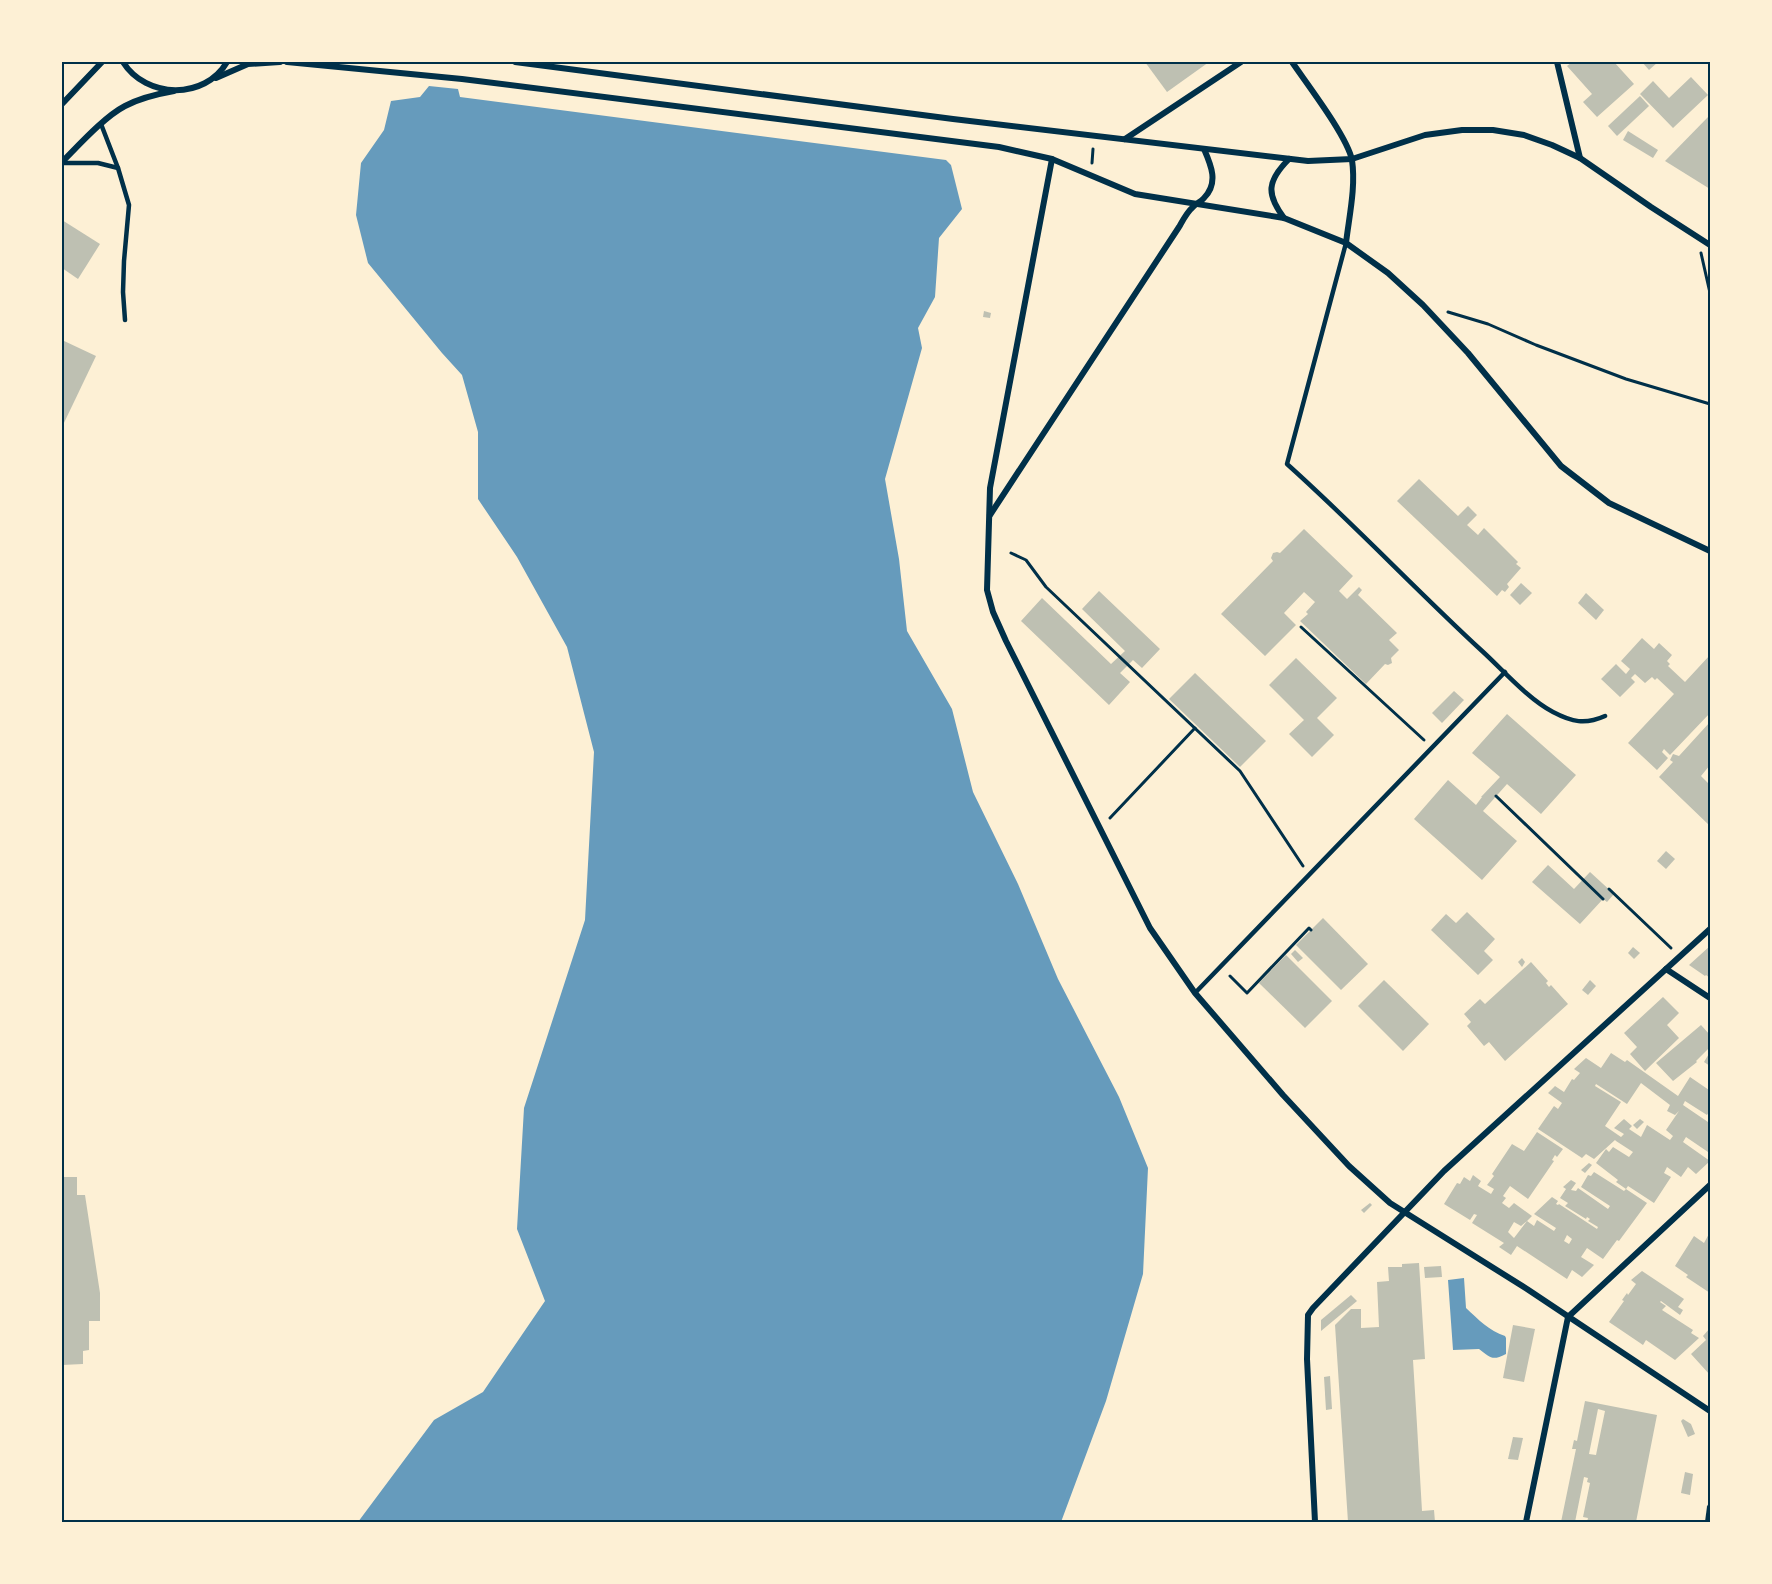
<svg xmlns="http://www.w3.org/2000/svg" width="1772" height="1584" font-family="Ubuntu,sans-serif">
	<rect width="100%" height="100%" fill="#fdf0d5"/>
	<g fill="#669bbc">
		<path d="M429 86 458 89 460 97 946 160 951 165 962 209 939 238 935 297 918 328 922 348 885 479 899 559 907 631 952 709 973 792 1018 884 1058 979 1119 1097 1148 1168 1143 1274 1106 1401 1061 1522H358L434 1420 483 1392 545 1301 517 1229 524 1108 585 920 594 752 567 647 517 557 478 499V432L462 375 442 353 368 263 356 215 361 163 384 130 391 101 420 97Z"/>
		<path d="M1464 1278 1466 1308C1478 1319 1489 1331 1505 1336L1506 1338V1354C1492 1361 1491 1358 1479 1349L1453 1350 1448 1280Z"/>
	</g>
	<g fill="#bec0b2" fill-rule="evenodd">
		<path d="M1145 62H1209L1167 92Z"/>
		<path d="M1572 62H1614L1634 84 1597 117 1583 102 1592 94 1567 66Z"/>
		<path d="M1642 62H1658L1649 70Z"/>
		<path d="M1691 77 1708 95 1673 128 1640 94 1653 81 1669 98Z"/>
		<path d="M1640 96 1649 106 1617 136 1608 126Z"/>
		<path d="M1710 115V189L1665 161Z"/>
		<path d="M1628 131 1658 150 1653 158 1623 140Z"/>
		<path d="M62 220 100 244 78 279 62 268Z"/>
		<path d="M984 311 991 313 990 318 983 317Z"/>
		<path d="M62 340 96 356 62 427Z"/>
		<path d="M1419 479 1458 516 1468 506 1477 515 1467 525 1478 535 1484 528 1518 562 1516 564 1521 568 1507 584 1509 587 1505 592 1502 590 1497 596 1397 501Z"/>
		<path d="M1304 529 1353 576 1339 591 1347 599 1359 587 1362 590 1358 595 1397 633 1389 640 1399 650 1391 658 1392 663 1388 665 1385 664 1366 684 1300 621 1308 614 1306 612 1315 602 1304 592 1284 613 1296 625 1265 656 1221 614 1273 561 1271 558 1273 553 1277 552 1280 553Z"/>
		<path d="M1521 583 1532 593 1520 605 1510 595Z"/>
		<path d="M1099 591 1160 649 1142 668 1133 660 1120 673 1130 682 1109 705 1021 621 1042 598 1111 664 1125 651 1082 609Z"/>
		<path d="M1586 593 1604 610 1596 620 1578 603Z"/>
		<path d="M1642 638 1654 649 1659 643 1672 655 1667 661 1670 664 1668 666 1685 682 1710 655V713L1670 755 1664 749 1662 752 1668 758 1657 770 1628 743 1674 694 1657 678 1655 680 1652 677 1645 683 1635 674 1631 678 1635 682 1620 697 1601 679 1616 664 1626 674 1630 669 1621 661Z"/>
		<path d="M1296 658 1337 698 1317 718 1334 735 1312 757 1289 734 1304 720 1269 685Z"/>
		<path d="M1195 673 1266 741 1240 767 1169 699Z"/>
		<path d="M1454 691 1464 700 1442 723 1432 713Z"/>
		<path d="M1507 714 1576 775 1541 814 1507 784 1483 811 1517 841 1482 880 1414 819 1448 780 1476 805 1482 797H1481L1500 777 1472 753Z"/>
		<path d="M1710 722V765L1701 776 1710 785V826L1659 777 1673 762 1670 760 1673 754 1679 756Z"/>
		<path d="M1666 851 1675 859 1666 869 1657 861Z"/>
		<path d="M1548 865 1574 889 1590 872 1614 894 1607 902 1603 899 1580 924 1532 882Z"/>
		<path d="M1467 912 1495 939 1484 951 1493 960 1478 975 1431 930 1446 914 1456 923Z"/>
		<path d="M1323 918 1368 964 1341 990 1296 945Z"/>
		<path d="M1710 946V978L1706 975 1705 976 1689 965Z"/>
		<path d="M1633 947 1640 953 1634 959 1628 953Z"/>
		<path d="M1295 950 1303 958 1298 962 1291 954Z"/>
		<path d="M1286 955 1332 1001 1305 1028 1259 983Z"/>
		<path d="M1522 958 1525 962 1522 967 1518 962Z"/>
		<path d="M1531 962 1548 981 1546 983 1549 987 1551 985 1568 1004 1505 1061 1489 1042 1484 1046 1467 1026 1471 1022 1464 1014 1480 999 1485 1004Z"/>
		<path d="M1384 980 1429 1024 1403 1051 1358 1006Z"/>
		<path d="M1590 980 1596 986 1588 995 1582 990Z"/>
		<path d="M1663 997 1679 1013 1667 1025 1679 1038 1645 1071 1630 1054 1637 1047 1624 1033Z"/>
		<path d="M1701 1025 1710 1035V1047L1696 1061 1697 1062 1673 1081 1656 1063Z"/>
		<path d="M1710 1052V1066L1704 1062Z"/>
		<path d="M1611 1053 1625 1062 1627 1060 1678 1096 1690 1077 1709 1090 1710 1088V1113L1709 1112 1707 1115 1685 1101 1683 1105 1708 1122 1710 1119V1148L1708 1152 1686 1137 1683 1142 1710 1161 1696 1174 1688 1167 1681 1177 1667 1167 1664 1173 1671 1177 1654 1203 1628 1186 1626 1189 1616 1182 1618 1180 1596 1163 1606 1149 1609 1152 1613 1147 1629 1157 1633 1152 1616 1141 1615 1140 1594 1159 1586 1154 1582 1158 1538 1129 1554 1106 1558 1109 1562 1103 1548 1093 1555 1086 1564 1092 1572 1079 1574 1080 1580 1073 1574 1069 1586 1058 1601 1068ZM1641 1083 1670 1105 1667 1111 1675 1115 1679 1111 1666 1130 1673 1136 1670 1140 1647 1125 1641 1137 1629 1129 1632 1126 1624 1119 1614 1128 1624 1134 1621 1137 1605 1126 1621 1102 1595 1086 1596 1084 1627 1104Z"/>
		<path d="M1640 1119 1644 1122 1637 1129 1633 1125Z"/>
		<path d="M1537 1132 1563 1149 1557 1157 1555 1155 1552 1160 1554 1161 1528 1199 1510 1186 1503 1196 1506 1198 1502 1203 1509 1208 1514 1203 1532 1216 1527 1221 1534 1226 1537 1220 1554 1231 1556 1228 1534 1214 1552 1197 1558 1201 1556 1204 1558 1205 1559 1204 1597 1229 1598 1227 1588 1221 1590 1219 1587 1217 1586 1219 1565 1206 1568 1203 1560 1198 1566 1189 1563 1187 1571 1180 1576 1183 1571 1190 1576 1191 1578 1188 1608 1209 1610 1206 1581 1187 1588 1175 1591 1176 1594 1172 1624 1191 1626 1189 1647 1203 1619 1241 1617 1240 1603 1259 1587 1248 1581 1257 1594 1265 1582 1277 1572 1270 1567 1279 1517 1246 1511 1255 1499 1247 1504 1243 1472 1223 1477 1215 1474 1214 1470 1220 1444 1204 1457 1183 1460 1184 1464 1177 1470 1181 1473 1175 1481 1181 1478 1186 1491 1194 1494 1189 1487 1185 1494 1176 1492 1174 1512 1144 1524 1151ZM1527 1221 1514 1238 1508 1232 1514 1222 1521 1226ZM1567 1235 1572 1239 1569 1244 1564 1241Z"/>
		<path d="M1589 1163 1592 1165 1585 1173 1581 1170Z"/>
		<path d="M62 1177H77V1195H85L100 1293V1321H89V1350L83 1351V1364L62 1365Z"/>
		<path d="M1370 1203 1372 1205 1364 1213 1361 1210Z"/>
		<path d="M1710 1232V1293L1686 1277 1688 1275 1675 1266 1694 1236 1704 1243Z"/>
		<path d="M1419 1263 1425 1359 1413 1360 1417 1425 1422 1511 1434 1510 1435 1522H1348L1335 1325 1351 1309H1361V1328L1379 1327 1377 1282 1389 1281 1388 1267H1402V1264Z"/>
		<path d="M1441 1266 1442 1277 1425 1278 1424 1267Z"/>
		<path d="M1642 1271 1684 1299 1678 1307 1683 1310 1680 1315 1661 1301 1660 1302 1666 1306 1662 1310 1693 1330 1691 1333 1699 1338 1675 1360 1646 1340 1643 1345 1609 1322 1624 1301 1622 1300 1627 1293 1628 1295 1636 1284 1631 1280Z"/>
		<path d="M1351 1295 1357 1301 1321 1331V1320Z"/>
		<path d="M1513 1325 1535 1329 1524 1382 1503 1378Z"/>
		<path d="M1710 1328V1375L1691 1354 1706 1340 1703 1336Z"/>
		<path d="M1330 1376 1332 1409 1326 1410 1324 1377Z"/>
		<path d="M1585 1401 1657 1415 1636 1522H1587L1588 1518 1583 1517 1590 1483 1587 1482 1588 1478 1584 1477 1575 1522H1561L1576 1449H1572L1574 1440 1577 1441ZM1598 1409 1605 1411 1596 1455 1589 1454Z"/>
		<path d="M1683 1419 1691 1424 1695 1434 1688 1437 1681 1421Z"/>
		<path d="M1513 1437 1523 1438 1518 1460 1508 1459Z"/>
		<path d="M1685 1472 1693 1474 1690 1495 1681 1493Z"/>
	</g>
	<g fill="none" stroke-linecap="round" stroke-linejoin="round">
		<g stroke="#003049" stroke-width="3">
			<path d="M1092 163 1093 149"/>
			<path d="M1701 253 1710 293"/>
			<path d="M1448 312 1488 324 1536 345 1626 379 1710 404"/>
			<path d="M1011 553 1026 560 1046 587 1240 771 1303 866"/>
			<path d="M1301 627 1424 740"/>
			<path d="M1496 796 1603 899"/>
			<path d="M1110 818 1195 728"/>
			<path d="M1609 889 1671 948"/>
			<path d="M1230 976 1247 993 1309 928 1311 930"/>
		</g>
		<g stroke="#003049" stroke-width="4.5">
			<path d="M101 124 118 168 129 205 124 261 123 292 125 320"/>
			<path d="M62 163H98L118 168"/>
			<path d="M1346 243 1287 464C1354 524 1415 589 1481 650 1502 669 1528 699 1553 712 1572 722 1585 725 1605 716"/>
			<path d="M1195 993 1505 672"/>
		</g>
		<g stroke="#003049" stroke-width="6">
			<path d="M123 62C146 99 205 100 227 62"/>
			<path d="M287 62 462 79 999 147 1052 159 1135 194 1284 218 1346 243 1388 273 1423 305 1468 353 1561 466 1609 503 1710 551"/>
			<path d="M515 62 953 119 1308 161 1352 159 1425 135 1462 130H1493L1524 135 1552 145 1580 158 1651 207 1710 245"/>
			<path d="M1292 62C1307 84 1347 136 1352 160 1356 187 1349 217 1346 243"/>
			<path d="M1557 62 1580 158"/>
			<path d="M216 78 248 64 280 62"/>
			<path d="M62 104 102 62"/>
			<path d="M1125 139 1241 62"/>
			<path d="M1052 159 990 488 987 590 993 612 1006 641 1150 928 1195 993 1283 1095 1349 1166 1390 1203 1527 1289 1710 1411"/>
			<path d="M62 162C79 145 104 117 125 106 140 98 157 94 174 91"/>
			<path d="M1284 218C1266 194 1267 181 1289 159"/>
			<path d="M990 515 1179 227C1183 220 1187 212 1193 207 1196 203 1201 202 1204 198 1219 183 1211 165 1204 149"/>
			<path d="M1666 969 1710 998"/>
			<path d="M1568 1317 1710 1185"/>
			<path d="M1315 1522 1307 1359 1308 1315 1313 1308 1444 1171 1710 929"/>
			<path d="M1526 1522 1568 1317"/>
			<path d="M1708 1522 1710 1507"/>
		</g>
	</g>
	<rect width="1772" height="1584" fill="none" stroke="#fdf0d5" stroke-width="126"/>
	<rect x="63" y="63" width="1646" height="1458" fill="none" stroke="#003049" stroke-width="2"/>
</svg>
